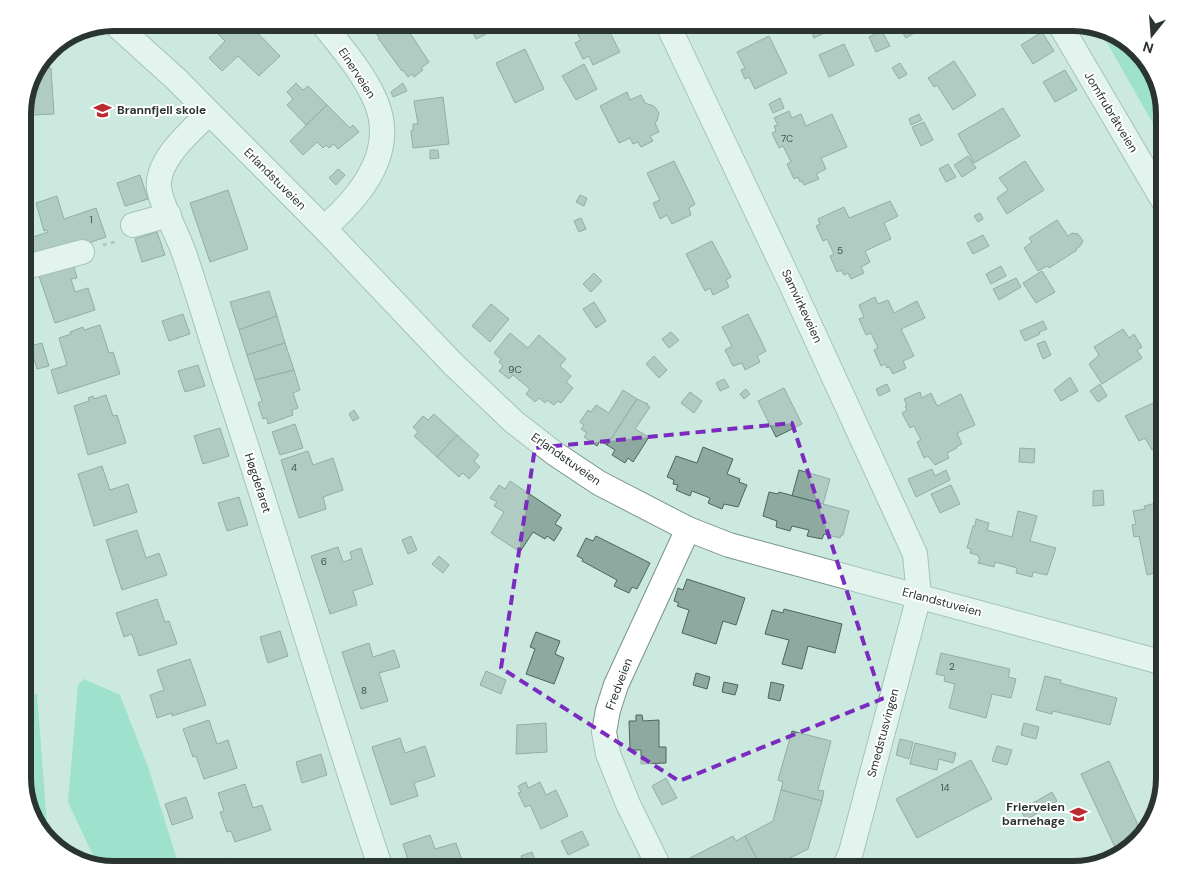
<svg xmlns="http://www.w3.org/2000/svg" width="1187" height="892" font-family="'DM Sans',sans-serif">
	<rect width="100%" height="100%" fill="#cce9df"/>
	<g fill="#67d7b6">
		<path d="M1101 32 1129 42 1155 74 1164 114V143Z"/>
		<path d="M84 679 120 695 148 767 180 869H114L97 864 68 802 78 685Z"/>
		<path d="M37 694 48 838 32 819 23 784V695Z"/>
	</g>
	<g fill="#8ea99f" stroke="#4c665d">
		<path d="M227 23H248L280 56 259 76 238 56 222 71 209 58 225 41 217 33Z"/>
		<path d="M384 23 424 24 410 33 429 62 421 68 423 70 414 77 412 74 408 77 403 70 402 71 378 38 379 37 374 31Z"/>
		<path d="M468 23H508L476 39Z"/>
		<path d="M592 23H605L620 52 593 65 589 56 583 59 575 43 581 40 576 31Z"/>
		<path d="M804 23H846L814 38 811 30 808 29Z"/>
		<path d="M896 23H931L906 38Z"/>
		<path d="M882 31 890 46 876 52 869 37Z"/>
		<path d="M1042 32 1054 51 1033 64 1021 45Z"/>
		<path d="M769 36 787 73 755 89 749 77 745 79 741 70 745 68 737 52Z"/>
		<path d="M844 44 854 65 829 77 819 55Z"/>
		<path d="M525 49 544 89 515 103 496 63Z"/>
		<path d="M954 61 976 95 953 110 937 85 934 87 928 78Z"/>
		<path d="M900 63 907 74 899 79 892 68Z"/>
		<path d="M584 64 597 89 576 100 562 76Z"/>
		<path d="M51 68 54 114 33 115 32 100 25 101 32 73 36 69Z"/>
		<path d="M1065 70 1077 90 1055 102 1043 82Z"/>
		<path d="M296 83 303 90 308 86 327 105 306 125 287 105 293 99 287 92Z"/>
		<path d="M403 83 407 91 393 97 391 92Z"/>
		<path d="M627 92 630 100 641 95 645 103 654 106 659 113 657 121 655 123 659 132 650 136 653 141 641 147 638 142 633 144 630 138 619 143 600 106Z"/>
		<path d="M443 97 449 144 413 148 411 131 413 130V124H418L414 101Z"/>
		<path d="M780 98 784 108 773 113 769 104Z"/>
		<path d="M327 105 350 128 353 125 359 132 338 149 334 144 329 148 326 145 323 148 317 142 303 155 290 141Z"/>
		<path d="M1003 108 1020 136 974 163 958 134Z"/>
		<path d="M789 111 792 118 801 114 806 126 832 114 847 147 821 158 826 169 816 174 819 179 804 185 802 181 800 182 798 177 794 179 787 164 791 162 783 146 779 148 772 133 776 131 774 126 778 125 774 118Z"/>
		<path d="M919 114 922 120 911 125 909 119Z"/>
		<path d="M924 122 933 140 921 146 912 127Z"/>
		<path d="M430 150H438L439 158 430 159Z"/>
		<path d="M968 156 976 168 962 177 954 165Z"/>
		<path d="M674 161 695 204 689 208 691 215 672 224 667 215 660 219 653 203 660 200 647 173Z"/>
		<path d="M1025 161 1044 190 1007 214 997 198 1008 190 999 178Z"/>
		<path d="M948 164 956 177 946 182 939 169Z"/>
		<path d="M338 169 345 175 336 185 329 178Z"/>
		<path d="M140 175 148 199 125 206 117 183Z"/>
		<path d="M228 190 248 249 210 262 190 203Z"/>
		<path d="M580 195 587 198 584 206 576 202Z"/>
		<path d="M57 196 64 219 96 208 106 237 32 262 24 240 48 232 47 230 44 231 36 203Z"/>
		<path d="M890 201 898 216 884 223 891 239 865 251 870 262 861 267 864 273 851 279 848 273 844 275 841 270 837 272 830 256 834 254 827 239 823 241 816 226 820 224 818 219 844 207 849 218Z"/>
		<path d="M980 213 983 219 978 222 974 216Z"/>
		<path d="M581 218 586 229 579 232 574 221Z"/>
		<path d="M1057 220 1068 236 1072 233 1078 234 1083 241 1080 246 1076 249 1077 250 1049 268 1047 266 1038 271 1024 248 1032 242 1029 238Z"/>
		<path d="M157 232 165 255 142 262 135 239Z"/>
		<path d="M983 235 989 246 973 254 967 243Z"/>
		<path d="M712 241 731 277 726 280 729 287 713 295 710 288 705 291 686 254Z"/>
		<path d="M73 264 77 278 71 279 75 292 88 288 95 310 55 323 38 273Z"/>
		<path d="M1001 266 1006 276 991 284 986 274Z"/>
		<path d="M1042 271 1055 292 1036 303 1023 283Z"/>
		<path d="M594 273 602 281 591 292 583 284Z"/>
		<path d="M1016 278 1021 287 999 300 993 289Z"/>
		<path d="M269 291 277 316 239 330 230 302Z"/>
		<path d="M875 297 878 304 888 300 894 313 917 301 925 318 901 329 914 356 903 361 906 368 893 374 889 367 887 368 885 364 881 366 874 350 878 348 871 333 866 335 859 319 864 317 859 305Z"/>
		<path d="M594 302 606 321 596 328 583 309Z"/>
		<path d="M491 304 509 319 490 342 472 326Z"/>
		<path d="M183 314 190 334 169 341 162 321Z"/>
		<path d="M748 314 766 351 757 356 760 362 745 370 742 363 733 366 725 350 732 346 722 327Z"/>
		<path d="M277 316 285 343 247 355 239 330Z"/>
		<path d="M1043 321 1047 329 1039 332 1040 334 1025 341 1020 331Z"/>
		<path d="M100 325 109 353 113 352 120 374 58 394 51 370 67 365 59 338 71 334 70 332 83 327 84 330Z"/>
		<path d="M1123 329 1129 338 1134 334 1142 347 1137 350 1142 358 1102 384 1089 364 1099 355 1094 347Z"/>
		<path d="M671 332 679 340 669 348 662 339Z"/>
		<path d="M510 333 528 348 539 335 566 359 560 366 571 376 566 382 573 388 561 403 558 401 554 405 547 400 545 403 539 398 535 402 526 394 530 389 513 375 509 379 499 371 503 366 499 362 501 359 494 353Z"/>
		<path d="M1045 341 1051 355 1043 359 1037 344Z"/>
		<path d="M42 343 49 366 37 369 30 346Z"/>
		<path d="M285 343 294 370 255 380 247 355Z"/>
		<path d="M654 356 667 370 659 378 646 364Z"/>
		<path d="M198 365 205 386 185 392 178 371Z"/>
		<path d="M294 370 300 390 293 393 298 408 292 410 293 415 268 424 267 418 263 419 258 403 262 401 255 380Z"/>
		<path d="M1070 377 1078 391 1061 401 1054 390Z"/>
		<path d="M724 379 729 387 720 391 716 383Z"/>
		<path d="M887 384 890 391 879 396 876 389Z"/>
		<path d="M1100 384 1107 396 1098 402 1090 391Z"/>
		<path d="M784 388 802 424 776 437 758 401Z"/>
		<path d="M746 389 750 394 744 399 740 394Z"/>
		<path d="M623 390 637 399 607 445 600 441 597 446 584 437 587 433 581 429 584 425 580 422 588 410 591 412 596 405 609 413Z"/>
		<path d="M690 392 702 401 694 413 681 403Z"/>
		<path d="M920 392 922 398 931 393 937 406 961 394 975 425 957 433 962 444 956 447 957 448 947 453 949 458 935 465 928 456 924 458 917 442 921 440 914 426 910 428 902 413 907 410 905 406 907 405 904 399Z"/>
		<path d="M106 395 113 416 117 415 126 443 88 455 74 406 89 401 88 398 93 396 94 399Z"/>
		<path d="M637 399 648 404 647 405 650 407 635 429 649 437 633 462 628 458 625 463 612 455 615 450 607 445Z"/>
		<path d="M1153 403 1162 420 1164 418V457L1158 447 1152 450 1145 438 1139 441 1125 416Z"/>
		<path d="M354 410 359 418 353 421 349 414Z"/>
		<path d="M434 414 457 435 437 457 414 436 418 432 413 427 423 416 428 420Z"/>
		<path d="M295 424 303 448 280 455 272 432Z"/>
		<path d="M220 428 229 456 203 464 194 436Z"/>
		<path d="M457 435 479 455 474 461 480 467 469 479 463 473 459 477 437 457Z"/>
		<path d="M703 447 733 459 727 474 740 479 739 482 747 485 738 507 724 504 722 509 708 503 710 498 692 491 690 496 676 490 678 485 673 484 674 480 667 477 676 456 697 463Z"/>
		<path d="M1020 448 1035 449 1034 463 1019 462Z"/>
		<path d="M308 451 313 465 333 458 343 490 323 497 326 509 299 518 281 460Z"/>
		<path d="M102 466 110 490 128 484 137 512 94 526 78 474Z"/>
		<path d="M932 469 935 476 946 470 950 480 916 497 908 479Z"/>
		<path d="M799 470 830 479 823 504 792 496Z"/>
		<path d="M510 481 561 515 555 524 562 528 554 541 547 536 545 539 533 532 520 552 491 533 504 512 494 506 497 502 490 498 499 485 505 489Z"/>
		<path d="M951 485 960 504 940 513 931 494Z"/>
		<path d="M1103 490 1104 505 1093 506V491Z"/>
		<path d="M769 492 778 494 779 492 849 511 843 535H841L840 538 824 534 822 539 807 536 809 530 792 526 790 531 776 527 777 521 763 516Z"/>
		<path d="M239 497 248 525 227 531 218 503Z"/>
		<path d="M1160 502 1164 521H1161L1162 527 1164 526V571L1147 575 1139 536 1134 537 1132 525 1136 524 1133 511 1145 509 1144 506Z"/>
		<path d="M1018 511 1037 516 1030 541 1056 548 1047 575 1033 572 1032 577 1016 573 1017 568 995 562 994 567 978 563 980 558 978 557V555L970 553 971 549 967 548 973 526H975L976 519 989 523 987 530 1012 537Z"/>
		<path d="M137 530 146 558 159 553 167 575 122 590 106 540Z"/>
		<path d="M411 536 417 550 408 554 402 540Z"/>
		<path d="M596 536 650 563 637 589 632 587 629 593 614 586 617 580 582 561 583 559 577 556 586 538 593 541Z"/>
		<path d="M338 547 343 562 352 559 350 552 361 548 373 584 353 591 357 605 330 614 311 556Z"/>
		<path d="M439 556 449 565 443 573 432 564Z"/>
		<path d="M687 579 745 598 736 625 723 621 716 644 682 633 689 610 677 606 679 603 674 601 678 588 683 590Z"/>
		<path d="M157 599 165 622 169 621 177 644 139 656 132 634 124 637 116 613Z"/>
		<path d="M784 609 842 624 835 653 808 646 802 669 782 664 789 640 765 634 772 610 783 613Z"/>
		<path d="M280 631 288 656 268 663 260 637Z"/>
		<path d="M536 632 560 641 555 654 564 658 554 684 526 674 535 649 530 647Z"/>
		<path d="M369 643 373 657 394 650 400 667 379 673 388 701 361 709 342 652Z"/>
		<path d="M941 653 1010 669 1008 677 1016 679 1011 698 992 694 986 718 949 708 955 684 944 681 945 676 936 674Z"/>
		<path d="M190 659 206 705 172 716V713L157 718 150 695 164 690 157 670Z"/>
		<path d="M486 671 506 680 501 694 480 685Z"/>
		<path d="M696 673 710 677 707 689 693 685Z"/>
		<path d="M1045 676 1061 680 1060 683 1117 698 1110 725 1053 711 1052 714 1036 710Z"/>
		<path d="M724 682 738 685 735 695 722 692Z"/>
		<path d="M771 682 784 685 780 701 768 698Z"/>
		<path d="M636 715H642L643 721 659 720V747H666V763L641 764V750H630L629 721H636Z"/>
		<path d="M209 720 217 744 228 740 237 768 204 779 196 756 193 757 183 729Z"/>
		<path d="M546 723 547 752 516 754 517 725Z"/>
		<path d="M1024 723 1039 727 1036 739 1021 735Z"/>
		<path d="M792 731 831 741 818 790 824 791 822 801 781 790 783 782 778 780Z"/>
		<path d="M400 738 405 753 425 746 435 776 414 783 418 796 391 805 372 747Z"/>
		<path d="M900 739 913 742 909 759 896 755Z"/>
		<path d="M915 743 956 753 953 763 939 759 937 770 910 764Z"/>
		<path d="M997 746 1012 750 1007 765 992 761Z"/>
		<path d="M321 754 327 775 302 783 296 762Z"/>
		<path d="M971 760 992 799 917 838 896 799Z"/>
		<path d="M1109 761 1143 836 1119 856 1081 774Z"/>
		<path d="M666 778 677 798 662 805 652 786Z"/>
		<path d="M526 782 528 788 540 782 546 795 556 790 568 816 541 829 530 805 525 807 518 793 521 792 518 786Z"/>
		<path d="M245 784 253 808 262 805 271 830 235 842 231 831 227 832 220 812 224 811 218 793Z"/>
		<path d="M781 790 822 801 808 849 768 869H762L745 836 773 821Z"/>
		<path d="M1052 792 1057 801 1026 820 1021 810Z"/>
		<path d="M186 797 193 818 172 825 165 804Z"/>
		<path d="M582 831 589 845 568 855 561 841Z"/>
		<path d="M430 835 435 849 456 843 465 869H411L403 844Z"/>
		<path d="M733 836 736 841 745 836 762 869H689L692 868 688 859Z"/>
		<path d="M532 852 538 868 526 869 521 856Z"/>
		<path d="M229 858 233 869H206L205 866Z"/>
	</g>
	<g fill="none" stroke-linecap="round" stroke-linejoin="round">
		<defs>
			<g id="minor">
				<path d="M114 23 176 79 324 228 453 364 514 422 554 453 599 483 688 529 729 545 1164 663"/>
				<path d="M322 23C341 47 364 73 376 102 397 152 360 197 324 228"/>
				<path d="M667 23 790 282 915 554 919 596 851 852 844 869"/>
				<path d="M1059 23 1164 202"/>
				<path d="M209 113C191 131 156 160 159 188 161 205 178 235 184 253 200 300 214 349 230 396 282 553 328 713 381 869"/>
				<path d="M133 225 169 215"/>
				<path d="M23 268 82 252"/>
				<path d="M660 869 628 804 608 754 604 732 608 710 616 685 688 529"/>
			</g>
		</defs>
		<use href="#minor" stroke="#779389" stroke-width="26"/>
		<path stroke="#92a8a0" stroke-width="3" stroke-dasharray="4 4" stroke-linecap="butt" d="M103 245 118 241"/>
		<use href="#minor" stroke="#fff" stroke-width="24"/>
	</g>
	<path d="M0 0H1187V892H0ZM792 423 882 699 679 781 501 668 535 448Z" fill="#cce9df" fill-opacity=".55" fill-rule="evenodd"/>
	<path fill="none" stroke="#7b2cbf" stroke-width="4" stroke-dasharray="10 6" stroke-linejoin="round" d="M792 423 882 699 679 781 501 668 535 448Z"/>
	<defs>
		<symbol id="school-bare" viewBox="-9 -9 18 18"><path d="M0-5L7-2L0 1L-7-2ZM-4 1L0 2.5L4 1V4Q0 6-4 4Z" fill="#bb2b31" stroke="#fff" stroke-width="2.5" paint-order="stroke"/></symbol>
	</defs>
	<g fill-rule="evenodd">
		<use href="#school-bare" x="90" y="98" width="25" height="25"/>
		<use href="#school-bare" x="1066" y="802" width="25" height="25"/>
	</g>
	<g text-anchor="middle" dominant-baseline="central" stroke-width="4" stroke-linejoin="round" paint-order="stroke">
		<g font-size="10" fill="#43524c">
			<text x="787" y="138">7C</text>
			<text x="91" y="219">1</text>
			<text x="840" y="250">5</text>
			<text x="515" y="369">9C</text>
			<text x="294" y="467">4</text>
			<text x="324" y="561">6</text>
			<text x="952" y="666">2</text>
			<text x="364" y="690">8</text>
			<text x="945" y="787">14</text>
		</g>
		<g font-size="12" fill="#2a3531" stroke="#fff">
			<text transform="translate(357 73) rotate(57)">Einerveien</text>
			<text transform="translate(1111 112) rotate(59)">Jomfrubråtveien</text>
			<text transform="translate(275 179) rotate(45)">Erlandstuveien</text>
			<text transform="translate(802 306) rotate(65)">Samvirkeveien</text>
			<text transform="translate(566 459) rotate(35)">Erlandstuveien</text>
			<text transform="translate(258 483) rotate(72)">Høgdefaret</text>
			<text transform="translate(942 602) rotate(15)">Erlandstuveien</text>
			<text transform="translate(619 684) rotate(-69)">Fredveien</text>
			<text transform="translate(883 733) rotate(-75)">Smedstusvingen</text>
		</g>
		<g font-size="12" font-weight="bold" fill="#2a3531" stroke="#fff" text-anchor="start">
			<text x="117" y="110">Brannfjell skole</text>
			<text x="1065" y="807" text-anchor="end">Frierveien<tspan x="1065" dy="14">barnehage</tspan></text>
		</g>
	</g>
	<path d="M0 0H1187V892H0ZM114 31H1073A83 83 0 0 1 1156 114V778A83 83 0 0 1 1073 861H114A83 83 0 0 1 31 778V114A83 83 0 0 1 114 31Z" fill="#fff" fill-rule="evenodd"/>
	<path fill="none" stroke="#2a3531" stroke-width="6" d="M114 31H1073A83 83 0 0 1 1156 114V778A83 83 0 0 1 1073 861H114A83 83 0 0 1 31 778V114A83 83 0 0 1 114 31Z"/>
	<g transform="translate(1152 35) rotate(197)" stroke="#ffffff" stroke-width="4" paint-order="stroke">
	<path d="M0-4L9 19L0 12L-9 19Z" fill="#2a3531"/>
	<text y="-8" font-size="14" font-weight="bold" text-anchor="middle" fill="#2a3531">N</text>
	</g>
</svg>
